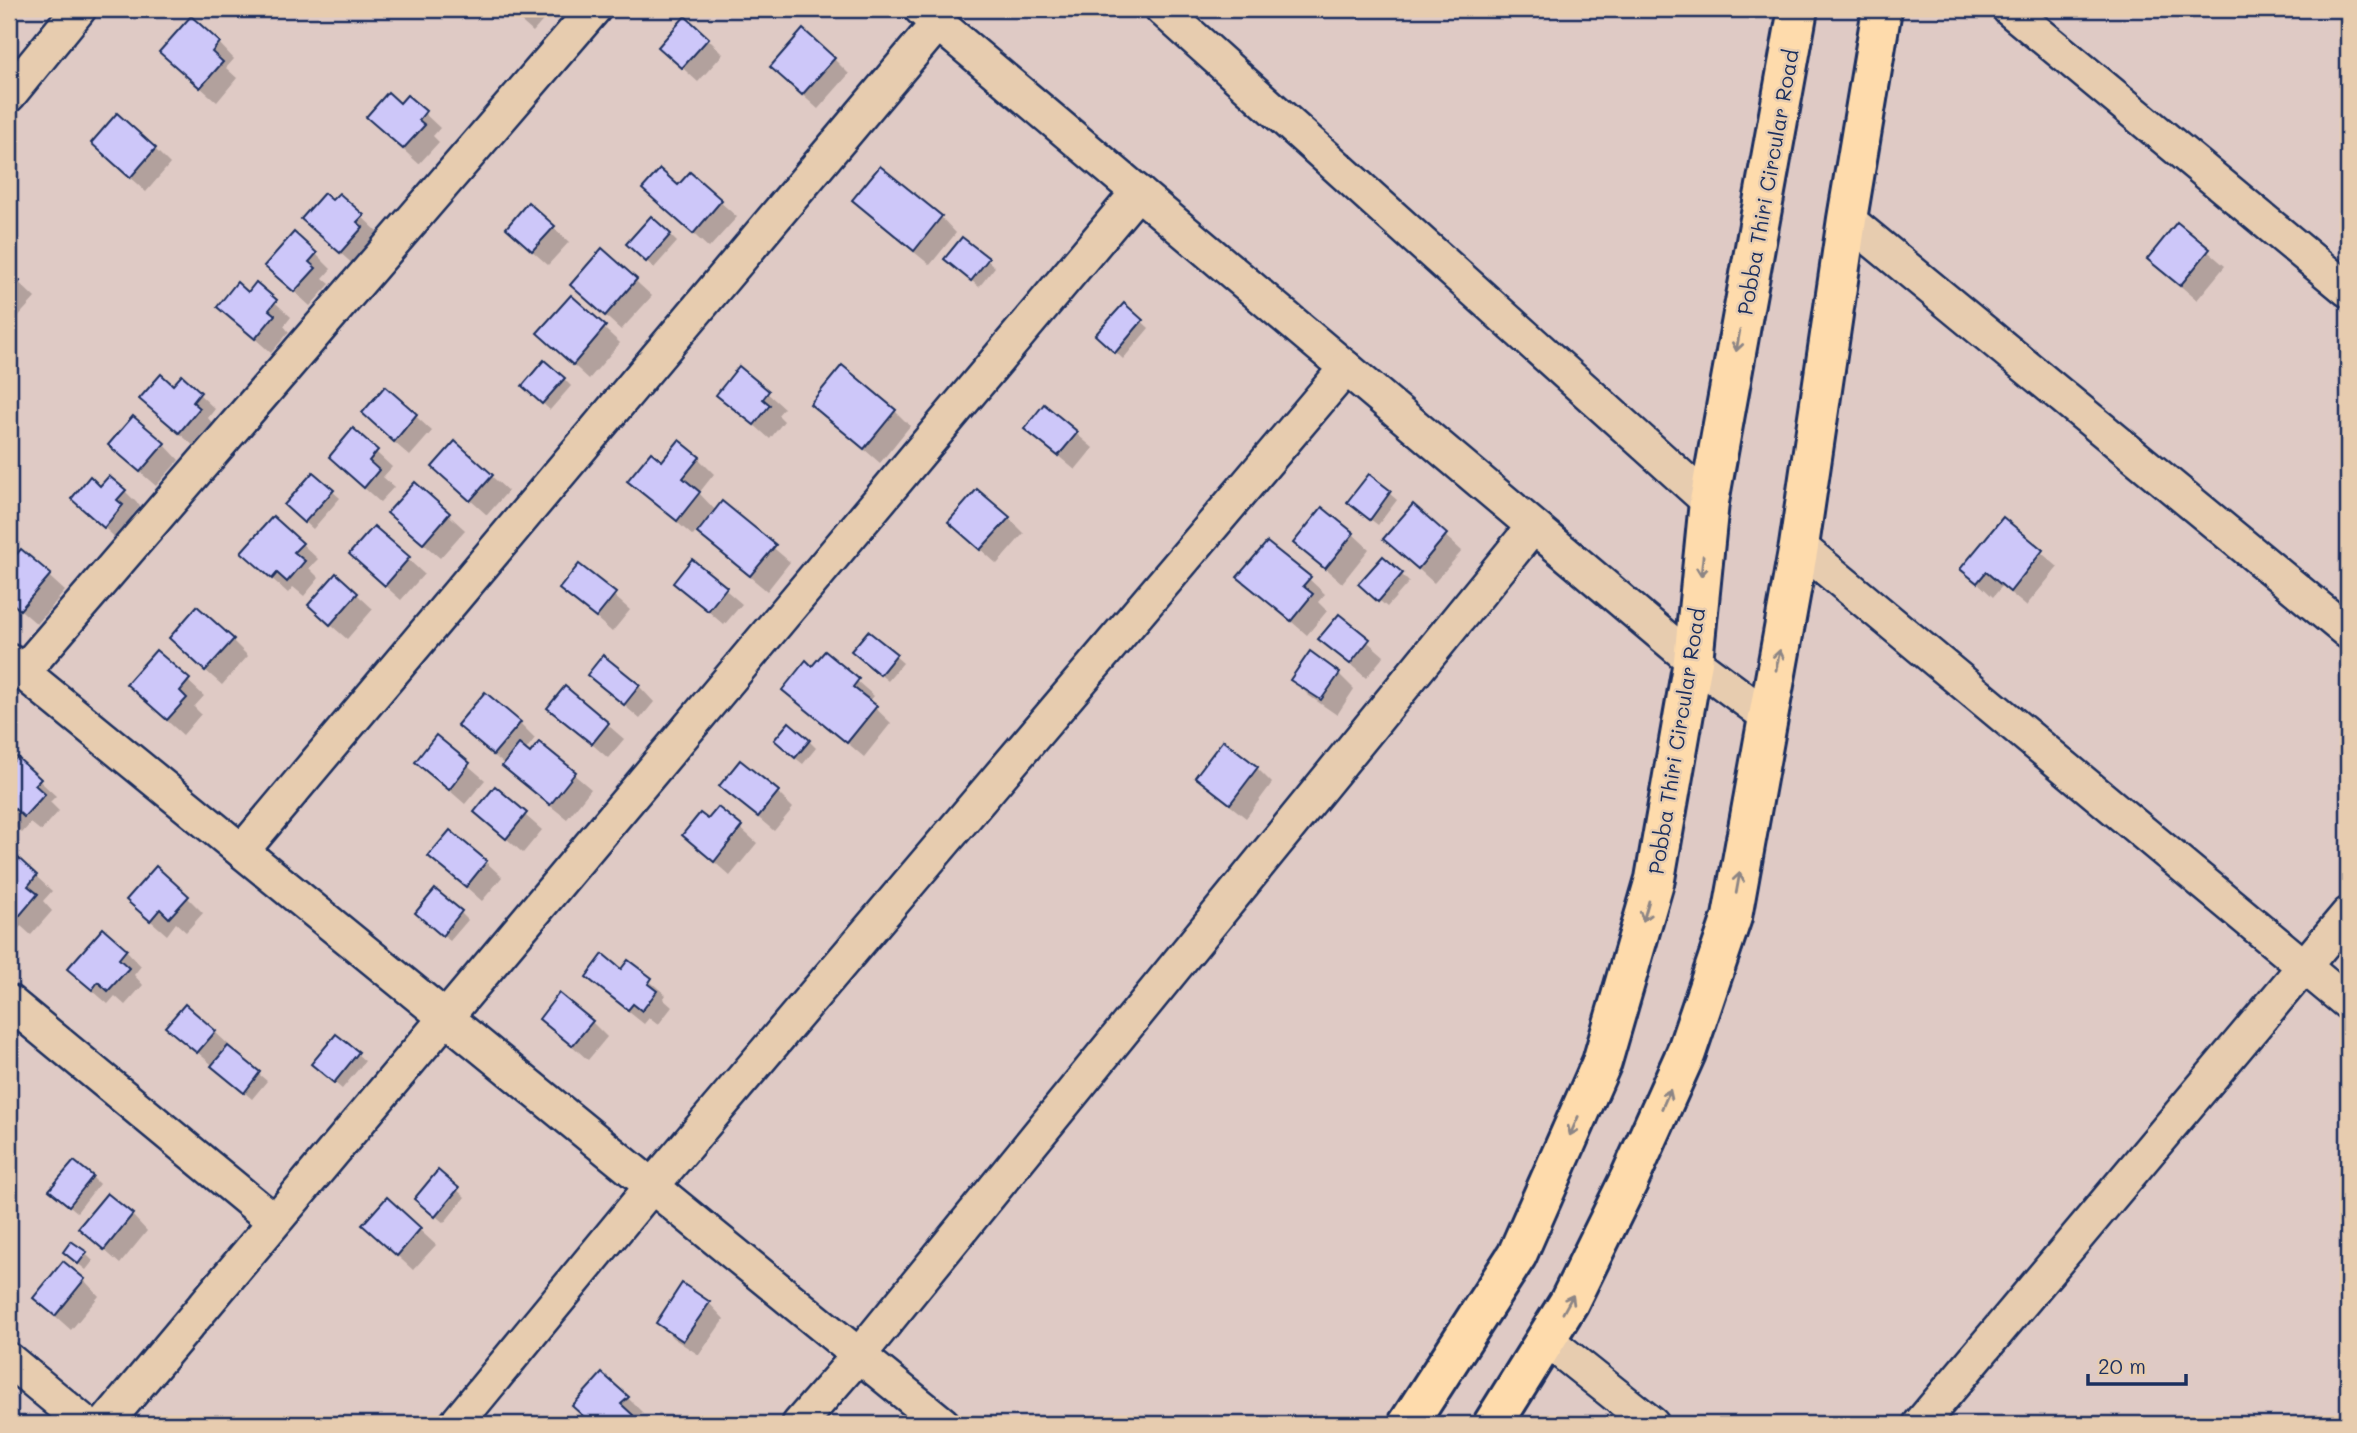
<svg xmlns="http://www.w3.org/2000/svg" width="2357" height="1433" font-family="Mali,sans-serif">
	<rect width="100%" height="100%" fill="#dfcac5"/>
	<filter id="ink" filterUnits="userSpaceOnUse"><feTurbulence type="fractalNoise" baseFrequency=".0143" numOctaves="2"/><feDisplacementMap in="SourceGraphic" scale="14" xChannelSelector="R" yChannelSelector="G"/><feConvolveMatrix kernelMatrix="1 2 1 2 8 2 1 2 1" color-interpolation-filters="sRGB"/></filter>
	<g filter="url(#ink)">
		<g fill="#0003">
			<path d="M507 9H553L533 32Z"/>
			<path d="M708 39 723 54 698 82 676 62Z"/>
			<path d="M219 43 234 59 226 68 237 78 217 102 177 67Z"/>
			<path d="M834 59 849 74 818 109 788 82Z"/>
			<path d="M400 106 424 113 440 128 433 136 439 142 419 164 384 132Z"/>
			<path d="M155 149 170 164 146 192 108 158Z"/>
			<path d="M690 175 737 217 709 248 644 189 679 188Z"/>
			<path d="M339 195 378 232 372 239 377 244 356 267 319 234 332 203Z"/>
			<path d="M854 200 941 217 956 233 930 265 870 216Z"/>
			<path d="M2177 225 2225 266 2197 300 2149 259Z"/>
			<path d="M553 227 569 242 548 265 523 243Z"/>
			<path d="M670 235 677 242 654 268 636 251Z"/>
			<path d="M963 239 995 267 979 287 954 266Z"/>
			<path d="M603 251 652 296 621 330 588 300Z"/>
			<path d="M316 254 331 269 323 278 330 284 310 306 266 266Z"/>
			<path d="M9 273 35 298 14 321 9 316Z"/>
			<path d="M256 285 291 317 284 326 289 332 271 353 219 306 248 294Z"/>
			<path d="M571 298 620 343 589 379 555 348Z"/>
			<path d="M1124 305 1149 328 1123 359 1105 342Z"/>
			<path d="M740 369 784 408 778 415 784 421 770 439 719 394Z"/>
			<path d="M182 378 215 409 208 418 214 425 195 447 157 414 173 387Z"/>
			<path d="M564 379 571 386 550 410 531 393Z"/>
			<path d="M386 389 432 431 410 456 379 429Z"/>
			<path d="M812 404 895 411 910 426 880 463Z"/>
			<path d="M1044 406 1093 448 1075 470 1026 429Z"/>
			<path d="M353 431 392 467 383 477 394 487 380 502 346 472Z"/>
			<path d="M455 443 508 491 487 515 450 482Z"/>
			<path d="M164 444 179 460 156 486 126 460Z"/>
			<path d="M699 459 714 474 699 493 716 511 722 504 790 562 767 591 715 548 697 531 693 536 629 481 662 463Z"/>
			<path d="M1369 476 1397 500 1378 525 1357 509Z"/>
			<path d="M415 484 465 530 440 558 405 528Z"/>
			<path d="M101 489 125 491 140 506 132 516 137 522 120 542 73 499Z"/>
			<path d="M332 491 340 498 313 529 294 512Z"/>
			<path d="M1413 507 1462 551 1434 583 1385 539Z"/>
			<path d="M1009 518 1024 533 997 564 950 522Z"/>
			<path d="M2003 520 2058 567 2026 606 2002 586 1993 597 1963 569Z"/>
			<path d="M374 528 424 574 401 600 367 570Z"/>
			<path d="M1353 534 1369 549 1342 583 1295 543Z"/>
			<path d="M302 544 318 559 309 568 319 578 304 596 293 587 288 593 259 567Z"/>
			<path d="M21 551 65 591 37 624 9 600V566Z"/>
			<path d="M693 562 742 604 724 625 676 583Z"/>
			<path d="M580 566 630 610 612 632 562 588Z"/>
			<path d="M336 575 373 609 347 639 325 620Z"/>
			<path d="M1402 575 1409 582 1387 607 1368 591Z"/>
			<path d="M1240 577 1309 579 1325 594 1318 602 1327 611 1307 635Z"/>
			<path d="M1339 617 1384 656 1366 678 1321 639Z"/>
			<path d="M869 633 903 663 888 681 861 659Z"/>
			<path d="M232 640 248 656 222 685 187 654Z"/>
			<path d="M157 652 204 696 194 707 201 714 183 735 144 700Z"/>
			<path d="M825 653 874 696 869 702 891 723 864 757 785 690 813 668Z"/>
			<path d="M1339 674 1354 689 1337 715 1308 695 1293 679Z"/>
			<path d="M589 675 639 686 654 702 640 719Z"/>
			<path d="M565 688 624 739 608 758 550 708Z"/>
			<path d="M520 723 535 738 525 751 530 756 539 745 591 789 567 819 520 782 505 765 459 725Z"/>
			<path d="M436 738 485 780 465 804 417 762Z"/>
			<path d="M809 741 816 748 803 764 783 748Z"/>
			<path d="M17 760 56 796 50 802 59 811 41 831 31 823 22 833 9 822V767Z"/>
			<path d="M1257 768 1272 783 1246 818 1213 792 1197 777Z"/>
			<path d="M721 786 778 793 793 808 774 831Z"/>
			<path d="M495 789 542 830 523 853 476 812Z"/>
			<path d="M719 809 757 843 730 876 684 835 708 822Z"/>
			<path d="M14 856 52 891 43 901 52 911 31 935 21 926 9 940V862Z"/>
			<path d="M431 856 486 862 502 877 482 901Z"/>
			<path d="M187 897 203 913 186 932 176 923 167 935 144 915Z"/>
			<path d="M461 913 468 920 450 941 424 920Z"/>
			<path d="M126 950 141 966 134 975 143 985 125 1005 115 996 108 1004 85 984Z"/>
			<path d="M628 963 666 995 663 999 672 1007 658 1025 649 1018 644 1024 604 992 588 977 622 971Z"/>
			<path d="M185 1006 215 1032 231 1047 229 1049 267 1081 252 1099 168 1027Z"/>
			<path d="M541 1018 592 1022 607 1037 588 1060Z"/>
			<path d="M337 1036 365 1061 342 1089 321 1071Z"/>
			<path d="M438 1173 465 1197 444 1223 424 1206Z"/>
			<path d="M92 1177 99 1184 77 1212 59 1197Z"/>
			<path d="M387 1200 436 1245 413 1270 380 1240Z"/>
			<path d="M132 1215 147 1231 120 1264 80 1228Z"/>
			<path d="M86 1254 93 1261 86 1270 72 1259Z"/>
			<path d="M84 1280 99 1296 71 1330 35 1298Z"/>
			<path d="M709 1303 724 1319 699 1355 673 1338 658 1322Z"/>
			<path d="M628 1398 643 1413 636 1421 640 1424H593L574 1406Z"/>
			<path d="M564 1418 571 1424H559Z"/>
		</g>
		<g fill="#cdc7f9" stroke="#1b2f5e" stroke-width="2">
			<path d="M191 16 220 42 212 52 223 62 200 88 159 52Z"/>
			<path d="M685 16 709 38 682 68 658 47Z"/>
			<path d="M803 29 835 58 802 95 770 67Z"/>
			<path d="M388 92 400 103 407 95 426 111 419 120 425 125 403 149 366 117Z"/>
			<path d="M117 113 156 148 130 178 91 143Z"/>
			<path d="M880 166 942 216 914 251 852 200Z"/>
			<path d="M660 169 678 185 690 172 722 200 693 234 642 189Z"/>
			<path d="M324 193 332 200 339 193 364 215 357 222 363 227 340 253 301 219Z"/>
			<path d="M528 202 555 226 532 251 506 228Z"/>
			<path d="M651 216 671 234 646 262 626 244Z"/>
			<path d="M2177 222 2210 249 2180 286 2147 259Z"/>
			<path d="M294 232 317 253 309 262 316 268 294 292 264 266Z"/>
			<path d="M962 237 989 258 971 281 944 259Z"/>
			<path d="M602 248 637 279 605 316 570 285Z"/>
			<path d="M9 271 20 281 9 295Z"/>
			<path d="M237 282 248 292 256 282 277 300 269 310 275 315 255 339 217 307Z"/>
			<path d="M571 295 606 326 573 365 537 333Z"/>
			<path d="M1124 303 1143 320 1115 353 1095 335Z"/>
			<path d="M544 360 565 378 542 404 522 386Z"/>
			<path d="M842 365 896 410 864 449 810 404Z"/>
			<path d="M739 366 769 391 763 399 770 405 754 425 716 395Z"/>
			<path d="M161 374 173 385 182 375 201 392 193 402 200 408 179 433 139 399Z"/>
			<path d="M385 386 417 414 394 442 362 413Z"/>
			<path d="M1044 404 1078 432 1058 456 1024 429Z"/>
			<path d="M133 416 165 443 140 472 108 445Z"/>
			<path d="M353 428 378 450 369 461 379 470 364 488 329 457Z"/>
			<path d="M679 440 700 457 683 478 700 492 677 521 627 481 651 452 662 461Z"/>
			<path d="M455 441 493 475 470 501 432 467Z"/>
			<path d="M313 472 334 490 304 523 284 505Z"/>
			<path d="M1369 474 1391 491 1370 520 1347 502Z"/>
			<path d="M90 476 100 486 109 476 126 490 117 500 123 505 104 528 71 499Z"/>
			<path d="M415 482 450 513 423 544 387 513Z"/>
			<path d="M977 489 1010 517 980 550 948 522Z"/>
			<path d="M722 501 776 545 750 576 697 533Z"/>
			<path d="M1413 504 1447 534 1418 569 1383 539Z"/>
			<path d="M1322 507 1354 533 1325 569 1293 543Z"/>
			<path d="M273 516 303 543 294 552 305 561 287 582 277 573 272 579 241 552Z"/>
			<path d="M2003 517 2043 550 2010 592 1986 572 1977 583 1960 569Z"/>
			<path d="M374 526 410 557 385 586 349 554Z"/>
			<path d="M1267 542 1311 577 1303 586 1313 594 1291 621 1237 577Z"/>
			<path d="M21 549 51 574 20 610 9 600V563Z"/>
			<path d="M1383 556 1403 573 1378 602 1358 584Z"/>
			<path d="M692 559 727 587 708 611 673 583Z"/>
			<path d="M579 564 616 593 596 618 559 589Z"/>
			<path d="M336 573 358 593 330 625 308 605Z"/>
			<path d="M197 606 234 639 205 671 169 638Z"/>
			<path d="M1339 614 1370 639 1350 664 1318 639Z"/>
			<path d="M868 631 897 654 880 675 851 651Z"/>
			<path d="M156 650 190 679 180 691 187 698 167 720 126 684Z"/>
			<path d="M825 651 859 679 853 687 877 706 847 743 782 690 806 660 812 666Z"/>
			<path d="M1310 651 1340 673 1321 700 1290 680Z"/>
			<path d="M603 655 640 685 624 705 587 675Z"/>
			<path d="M565 686 609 723 592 744 547 708Z"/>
			<path d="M485 692 521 722 493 755 457 725Z"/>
			<path d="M789 722 810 740 795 758 774 740Z"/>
			<path d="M436 735 470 763 449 790 415 762Z"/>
			<path d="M1223 740 1258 767 1230 804 1195 777Z"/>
			<path d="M539 742 576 772 550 805 502 766 519 744 530 753Z"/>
			<path d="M17 757 41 779 35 785 45 794 24 817 15 809 9 816V766Z"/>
			<path d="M740 760 779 791 758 817 719 786Z"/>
			<path d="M495 786 527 813 506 839 474 812Z"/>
			<path d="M718 807 742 826 714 862 682 835 700 813 708 819Z"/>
			<path d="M450 830 487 861 466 887 428 856Z"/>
			<path d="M14 854 37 875 28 886 38 894 15 921 9 915V860Z"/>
			<path d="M156 866 189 896 169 918 160 909 150 921 126 900Z"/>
			<path d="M435 889 462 911 442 936 415 913Z"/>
			<path d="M103 928 127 949 119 959 129 968 108 991 98 982 92 990 67 969Z"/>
			<path d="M603 954 621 969 628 960 652 978 648 984 657 991 642 1011 633 1004 628 1010 586 977Z"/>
			<path d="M559 993 593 1021 572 1046 539 1019Z"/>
			<path d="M185 1004 216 1031 197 1053 165 1027Z"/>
			<path d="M336 1034 359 1052 334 1083 311 1064Z"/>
			<path d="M228 1046 260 1072 244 1093 211 1066Z"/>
			<path d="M74 1161 93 1176 69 1206 49 1190Z"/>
			<path d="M438 1170 459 1188 435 1217 414 1199Z"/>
			<path d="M107 1193 133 1214 104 1250 78 1228Z"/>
			<path d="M387 1197 421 1228 397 1256 362 1225Z"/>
			<path d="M71 1241 87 1252 78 1264 63 1252Z"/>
			<path d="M63 1261 85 1279 55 1316 33 1298Z"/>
			<path d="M682 1283 710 1302 683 1341 656 1323Z"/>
			<path d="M602 1373 629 1397 621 1404 633 1415 625 1424H592L572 1406Z"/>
		</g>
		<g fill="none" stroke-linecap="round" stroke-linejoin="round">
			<defs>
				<g id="minor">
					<path d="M921 9 1693 661 1767 716"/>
					<path d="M1162 9 1709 502"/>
					<path d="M2009 9 2348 290"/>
					<path d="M9 95 79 9"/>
					<path d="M1847 219 2348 632"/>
					<path d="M1799 546 2348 1003"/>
					<path d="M9 661 943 1424"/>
					<path d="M23 672 594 9"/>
					<path d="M242 851 938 23"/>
					<path d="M9 1002 274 1221"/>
					<path d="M1547 1340 1652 1424"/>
					<path d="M9 1360 86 1424"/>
					<path d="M105 1424 1138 192"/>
					<path d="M456 1424 652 1186 1346 368"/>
					<path d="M799 1424 859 1355 1533 527"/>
					<path d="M1920 1424 2348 914"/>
				</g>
				<g id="primary">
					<path d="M1408 1424 1517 1255 1602 1062 1655 879 1693 661 1709 502 1798 9"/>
					<path d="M1493 1424 1569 1302 1629 1180 1686 1053 1732 917 1799 546 1847 219 1882 9"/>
				</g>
			</defs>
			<use href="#minor" stroke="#1b2f5e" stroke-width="38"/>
			<use href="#primary" stroke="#1b2f5e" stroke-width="44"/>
			<use href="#minor" stroke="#e7ccaf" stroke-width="33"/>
			<use href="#primary" stroke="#fedbac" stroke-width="38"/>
		</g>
		<defs><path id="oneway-shaft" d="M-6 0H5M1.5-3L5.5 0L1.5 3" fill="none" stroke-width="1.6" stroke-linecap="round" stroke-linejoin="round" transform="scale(1.75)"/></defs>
		<g stroke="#8c8585">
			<use href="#oneway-shaft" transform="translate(1738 341) rotate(100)"/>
			<use href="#oneway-shaft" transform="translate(1702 566) rotate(96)"/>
			<use href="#oneway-shaft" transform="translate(1778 660) rotate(-79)"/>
			<use href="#oneway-shaft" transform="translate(1738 883) rotate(-80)"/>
			<use href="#oneway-shaft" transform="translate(1646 911) rotate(106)"/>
			<use href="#oneway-shaft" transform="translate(1666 1099) rotate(-66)"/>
			<use href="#oneway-shaft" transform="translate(1574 1126) rotate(114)"/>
			<use href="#oneway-shaft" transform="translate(1568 1304) rotate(-61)"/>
		</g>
	</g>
	<g text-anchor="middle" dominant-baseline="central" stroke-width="5" stroke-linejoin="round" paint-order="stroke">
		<g font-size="21" fill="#1b2f5e" stroke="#e7ccaf">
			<text transform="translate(1767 182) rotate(-80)">Pobba Thiri Circular Road</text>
			<text transform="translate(1676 741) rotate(-81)">Pobba Thiri Circular Road</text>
		</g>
	</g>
	<rect width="2357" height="1433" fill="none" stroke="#e7ccaf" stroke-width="35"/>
	<rect x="18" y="18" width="2322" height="1398" fill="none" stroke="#1b2f5e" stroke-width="2.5" filter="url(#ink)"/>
	<path d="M2088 1374v10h98v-10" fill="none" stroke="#1b2f5e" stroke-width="3.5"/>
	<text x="2098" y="1374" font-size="21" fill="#1b2f5e" stroke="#e7ccaf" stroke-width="5" paint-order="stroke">20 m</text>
</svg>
